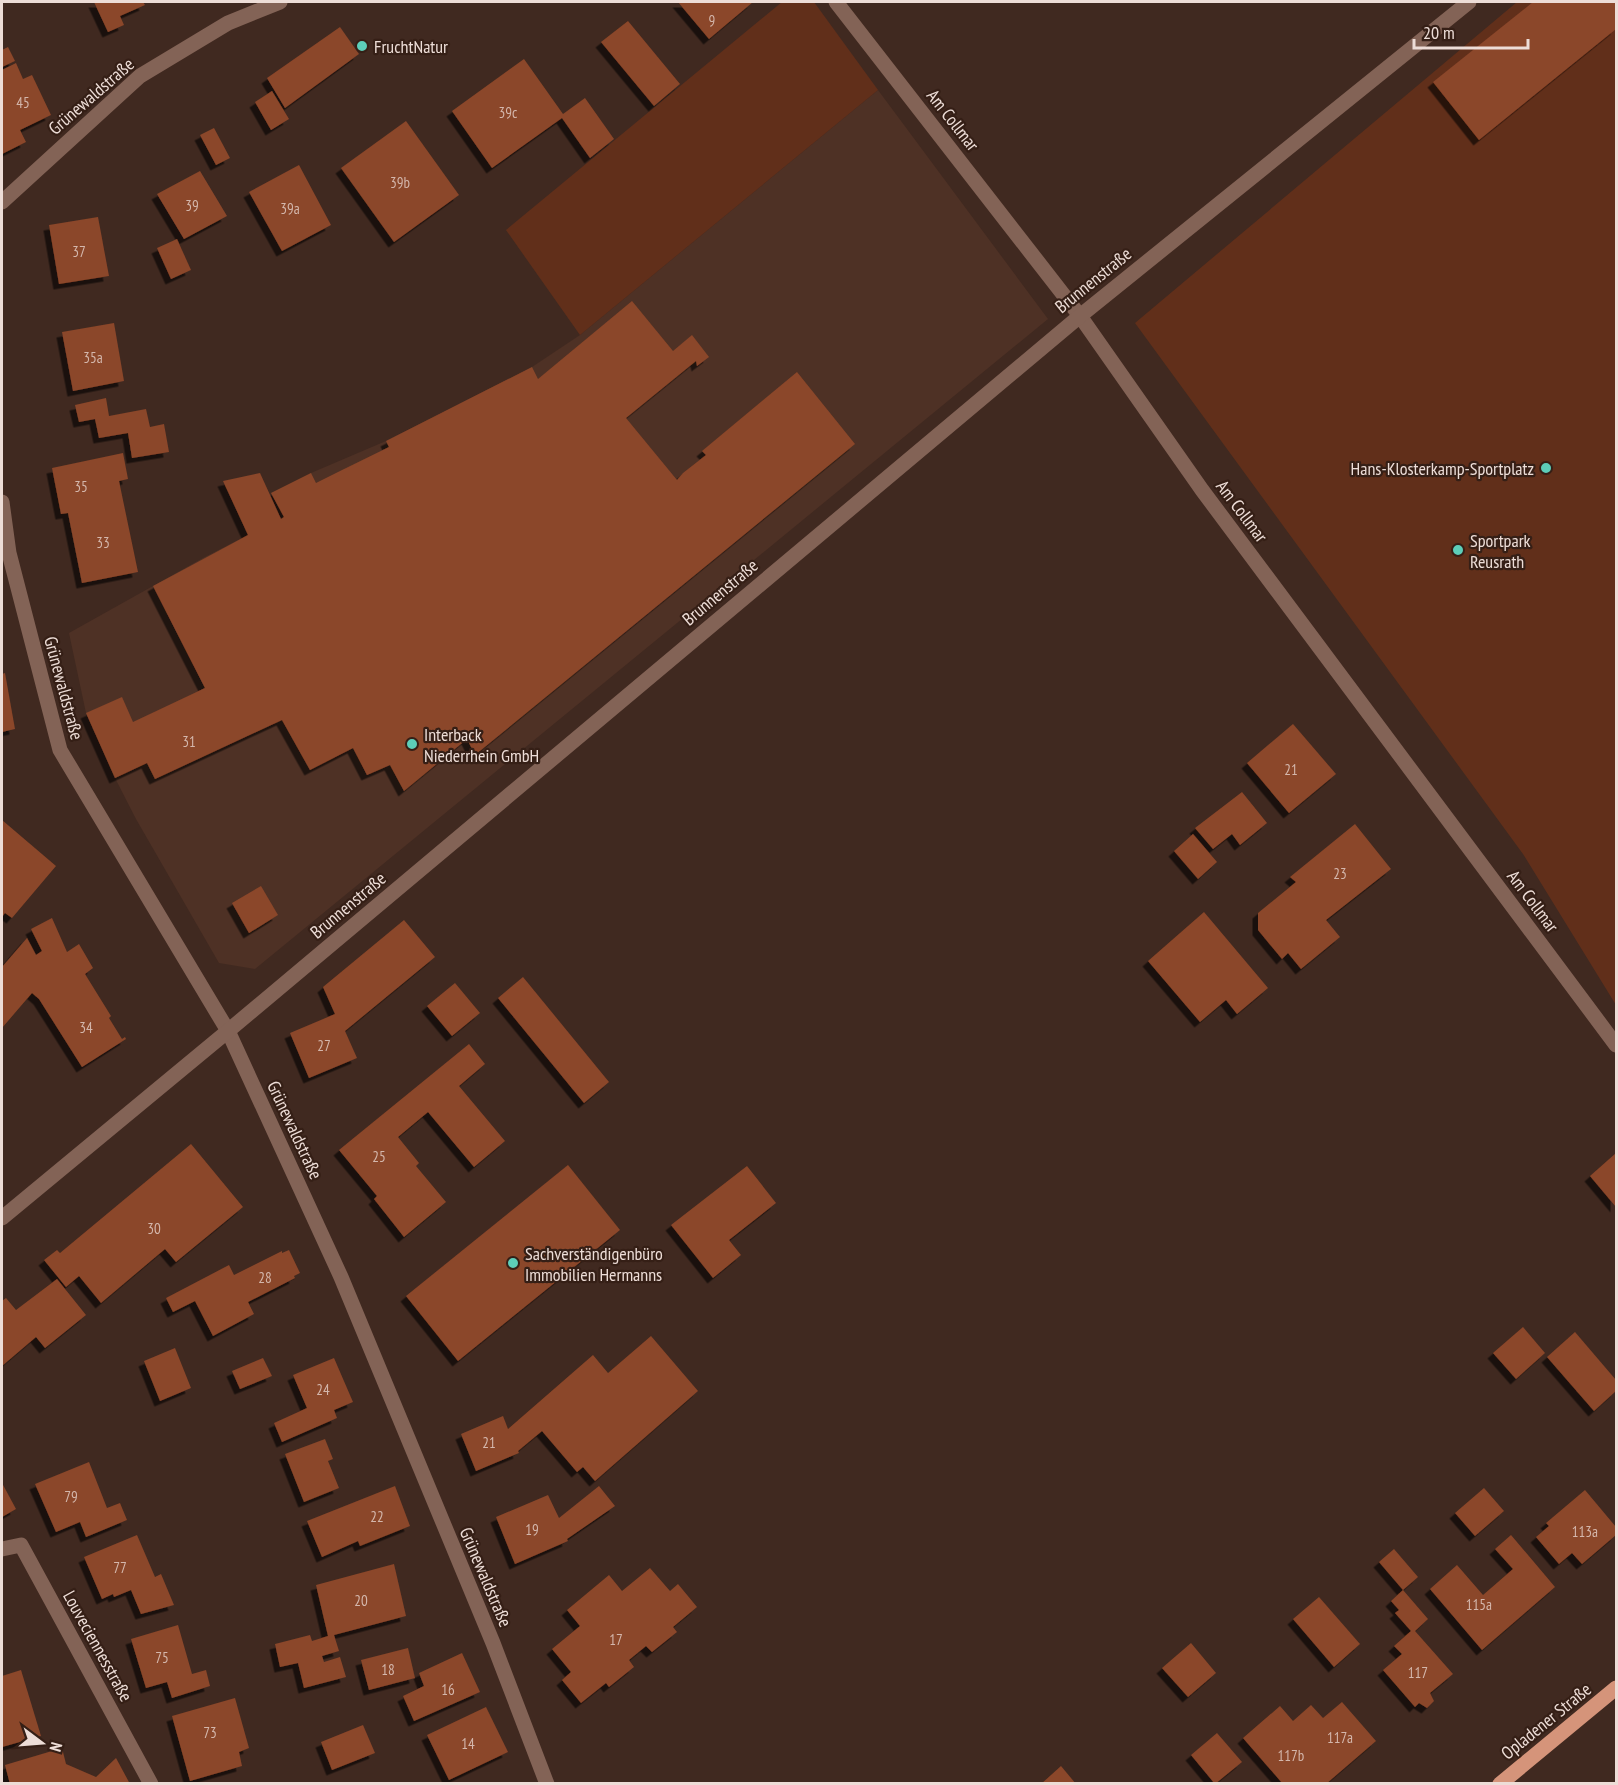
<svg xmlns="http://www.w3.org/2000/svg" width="1618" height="1785" font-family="'PT Sans Narrow',sans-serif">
	<defs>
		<filter id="shadow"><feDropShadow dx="-5.5" dy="5.5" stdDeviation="0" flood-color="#0009"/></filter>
	</defs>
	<rect width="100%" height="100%" fill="#402920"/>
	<path fill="#4e3125" d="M878 90 1048 319 255 969 219 963 136 819 115 778 86 713 69 633 203 558 283 517 271 493 311 473 386 441 532 367 580 335Z"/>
	<g fill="#612f1a">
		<path d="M782 2H814L878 90 580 335 506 230Z"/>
		<path d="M1517 2H1616V1005L1523 854 1135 323Z"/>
	</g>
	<g fill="#8b4629" filter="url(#shadow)">
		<path d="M94 2H143L145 5 120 16 124 25 108 32Z"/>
		<path d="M678 2H753L709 39Z"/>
		<path d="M1533 2H1616V29L1479 140 1433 82Z"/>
		<path d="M628 21 680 84 654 106 601 42Z"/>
		<path d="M340 27 359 54 285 108 267 78Z"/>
		<path d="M8 47 15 61 2 67V50Z"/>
		<path d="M524 59 563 114 585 98 614 139 590 158 562 118 492 168 452 111Z"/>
		<path d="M16 63 23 79 32 75 51 115 20 130 26 142 2 154V70Z"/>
		<path d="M272 91 289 119 271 130 255 102Z"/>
		<path d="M406 121 459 195 394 242 341 168Z"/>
		<path d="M214 128 230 158 216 165 200 135Z"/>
		<path d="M299 165 331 225 282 251 249 192Z"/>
		<path d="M200 171 227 216 184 239 157 194Z"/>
		<path d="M98 217 109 276 59 284 49 225Z"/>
		<path d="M177 239 191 270 171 279 157 248Z"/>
		<path d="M632 301 673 351 692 335 709 357 697 366 696 361 626 418 677 480 683 473 706 455 702 451 797 372 855 444 475 755 467 739 404 791 390 765 367 775 353 748 310 770 282 720 155 779 147 763 115 778 86 713 122 697 133 722 205 688 153 586 248 535 223 481 260 473 281 519 284 517 271 493 311 473 316 483 338 472 389 447 386 441 532 367 538 379Z"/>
		<path d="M114 323 124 381 73 391 62 332Z"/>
		<path d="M106 398 109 416 146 409 150 427 164 424 169 452 132 458 128 433 99 438 95 419 79 422 75 405Z"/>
		<path d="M123 453 128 479 119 481 138 572 82 583 68 513 61 514 52 468Z"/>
		<path d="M5 673 15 729 2 732V674Z"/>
		<path d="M1293 724 1336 774 1289 813 1247 763Z"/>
		<path d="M1242 792 1267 823 1240 845 1232 834 1213 849 1195 828Z"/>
		<path d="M2 820 56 866 12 918 5 913 2 917Z"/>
		<path d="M1355 824 1391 869 1326 920 1340 937 1301 969 1288 953 1282 959 1258 930V913L1296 882 1290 877Z"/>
		<path d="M1193 834 1217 862 1198 879 1174 851Z"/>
		<path d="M261 886 278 915 249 933 232 903Z"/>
		<path d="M1204 912 1268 988 1237 1014 1226 1000 1200 1022 1148 961Z"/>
		<path d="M52 918 67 952 79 944 93 968 85 974 111 1016 109 1018 122 1039 125 1037 126 1039 82 1067 39 999 32 993 2 1028V967L27 938 36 955 42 951 31 929Z"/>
		<path d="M404 920 435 957 345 1031 357 1058 309 1078 290 1033 335 1014 323 987Z"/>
		<path d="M523 977 609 1082 584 1103 498 998Z"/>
		<path d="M455 983 480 1013 452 1036 427 1006Z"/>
		<path d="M469 1044 485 1064 459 1086 505 1141 474 1167 428 1112 398 1137 419 1163 416 1166 446 1202 404 1237 374 1199 377 1196 339 1150Z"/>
		<path d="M191 1144 243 1207 176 1262 165 1249 101 1303 79 1276 66 1287 44 1260 57 1250 60 1253Z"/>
		<path d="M1616 1153V1207L1590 1176Z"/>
		<path d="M568 1165 620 1230 458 1361 406 1296Z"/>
		<path d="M747 1166 776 1203 729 1240 741 1255 713 1278 671 1225Z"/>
		<path d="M289 1250 300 1273 294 1276 295 1278 248 1302 254 1314 213 1336 195 1301 173 1312 166 1298 229 1265 234 1275 282 1251V1253Z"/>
		<path d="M57 1279 86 1315 45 1348 36 1337 2 1366V1301L6 1298 16 1310Z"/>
		<path d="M1523 1327 1545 1353 1516 1379 1493 1353Z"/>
		<path d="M1575 1332 1616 1380V1391L1594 1411 1547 1357Z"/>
		<path d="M651 1336 698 1391 595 1481 583 1467 577 1472 542 1431 518 1451 519 1453 476 1471 461 1434 503 1416 508 1429 593 1355 608 1373Z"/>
		<path d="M175 1348 191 1388 160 1401 144 1361Z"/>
		<path d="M263 1358 272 1376 240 1389 232 1371Z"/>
		<path d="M334 1358 353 1402 334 1410 337 1418 282 1442 274 1423 307 1408 293 1375Z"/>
		<path d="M325 1439 333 1459 328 1461 339 1488 304 1502 285 1454Z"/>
		<path d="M89 1462 107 1508 120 1503 127 1520 86 1537 80 1522 56 1532 35 1484Z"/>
		<path d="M2 1483 16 1509 2 1517Z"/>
		<path d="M395 1486 410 1526 360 1546 358 1541 322 1557 307 1521Z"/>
		<path d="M599 1486 615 1506 567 1539 568 1541 515 1564 496 1517 548 1495 559 1518Z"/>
		<path d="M1484 1488 1504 1511 1475 1536 1455 1513Z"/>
		<path d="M1585 1490 1616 1527V1535L1582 1564 1572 1553 1559 1564 1536 1537 1549 1526 1546 1523Z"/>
		<path d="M137 1535 155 1577 161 1574 174 1605 141 1614 131 1590 114 1597 113 1594 102 1599 84 1557Z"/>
		<path d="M1511 1535 1555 1587 1482 1650 1430 1589 1457 1565 1483 1595 1513 1569 1495 1549Z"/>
		<path d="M1394 1549 1418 1577 1403 1590 1379 1562Z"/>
		<path d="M394 1564 406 1616 334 1635 339 1651 322 1656 324 1662 340 1657 346 1677 304 1688 298 1663 280 1667 275 1644 310 1635 312 1641 328 1636 316 1585Z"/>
		<path d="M650 1568 670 1591 678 1584 697 1607 673 1627 677 1632 652 1652 646 1646 629 1660 634 1667 609 1687 606 1683 581 1703 562 1680 571 1672 552 1649 580 1626 567 1610 609 1575 622 1591Z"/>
		<path d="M1403 1590 1428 1619 1415 1631 1453 1674 1430 1693 1434 1701 1427 1708 1419 1703 1415 1707 1383 1670 1402 1654 1394 1646 1411 1631 1395 1613 1399 1610 1391 1601Z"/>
		<path d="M1319 1597 1360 1644 1334 1667 1293 1619Z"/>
		<path d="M178 1625 192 1674 206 1670 210 1686 172 1698 167 1682 146 1688 131 1639Z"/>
		<path d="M1191 1643 1216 1673 1188 1697 1162 1668Z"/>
		<path d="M408 1648 415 1678 369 1690 361 1660Z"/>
		<path d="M462 1653 480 1692 414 1721 403 1696 424 1686 419 1673Z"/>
		<path d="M21 1670 41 1736 2 1747V1676Z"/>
		<path d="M235 1698 249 1748 239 1752 242 1766 190 1781 172 1716Z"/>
		<path d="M1342 1702 1376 1741 1326 1784H1283L1243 1738 1280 1706 1293 1721 1311 1705 1323 1718Z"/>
		<path d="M486 1707 508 1752 449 1780 427 1735Z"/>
		<path d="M363 1725 375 1753 332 1770 321 1742Z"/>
		<path d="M1217 1733 1242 1762 1215 1784 1191 1755Z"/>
		<path d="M62 1748 66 1764 96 1777 116 1758 130 1784H10L5 1765Z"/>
		<path d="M1061 1766 1076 1784H1041Z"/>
	</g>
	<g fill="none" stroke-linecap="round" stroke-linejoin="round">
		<g stroke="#836356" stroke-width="15">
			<path d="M836 2 1080 316 1202 490 1616 1045"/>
			<path d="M2 202 140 76 228 23 280 2"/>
			<path d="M2 502 9 553 60 750 228 1031 341 1277 493 1643 547 1784"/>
			<path d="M2 1218 228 1031 1080 316 1469 2"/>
			<path d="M2 1549 21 1545 151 1784"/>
		</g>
		<path stroke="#d5947a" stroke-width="15" d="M1500 1784 1616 1688"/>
	</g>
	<g fill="#5dceb9" stroke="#351f16" stroke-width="2">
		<circle cx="362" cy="46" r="6"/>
		<circle cx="1546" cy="468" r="6"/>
		<circle cx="1458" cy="550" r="6"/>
		<circle cx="412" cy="744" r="6"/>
		<circle cx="513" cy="1263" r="6"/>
	</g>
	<g text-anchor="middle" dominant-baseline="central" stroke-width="4.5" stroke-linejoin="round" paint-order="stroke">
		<g font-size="15" fill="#d4b7ac">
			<text x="712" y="20">9</text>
			<text x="23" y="102">45</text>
			<text x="508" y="112">39c</text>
			<text x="400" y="182">39b</text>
			<text x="192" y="205">39</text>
			<text x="290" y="208">39a</text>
			<text x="79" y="251">37</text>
			<text x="93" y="357">35a</text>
			<text x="81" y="486">35</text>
			<text x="103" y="542">33</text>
			<text x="189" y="741">31</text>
			<text x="1291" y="769">21</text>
			<text x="1340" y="873">23</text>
			<text x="86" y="1027">34</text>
			<text x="324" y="1045">27</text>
			<text x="379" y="1156">25</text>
			<text x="154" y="1228">30</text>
			<text x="265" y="1277">28</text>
			<text x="323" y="1389">24</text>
			<text x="489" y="1442">21</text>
			<text x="71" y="1496">79</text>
			<text x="377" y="1516">22</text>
			<text x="532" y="1529">19</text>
			<text x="1585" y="1531">113a</text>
			<text x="120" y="1567">77</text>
			<text x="361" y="1600">20</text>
			<text x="1479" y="1604">115a</text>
			<text x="616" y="1639">17</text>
			<text x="162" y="1657">75</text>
			<text x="388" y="1669">18</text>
			<text x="1418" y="1672">117</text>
			<text x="448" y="1689">16</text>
			<text x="210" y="1732">73</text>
			<text x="1340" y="1737">117a</text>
			<text x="468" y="1743">14</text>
			<text x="1291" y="1755">117b</text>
		</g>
		<g font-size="18" fill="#edddd7" stroke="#351f16" text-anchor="start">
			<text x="374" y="46">FruchtNatur</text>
			<text x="1534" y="468" text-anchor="end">Hans-Klosterkamp-Sportplatz</text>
			<text x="1470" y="540">Sportpark<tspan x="1470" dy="21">Reusrath</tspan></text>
			<text x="424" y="734">Interback<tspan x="424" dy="21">Niederrhein GmbH</tspan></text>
			<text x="525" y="1253">Sachverständigenbüro<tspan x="525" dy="21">Immobilien Hermanns</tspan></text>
		</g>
		<g font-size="18" fill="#edddd7" stroke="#351f16">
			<text transform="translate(91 96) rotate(-41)">Grünewaldstraße</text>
			<text transform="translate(953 120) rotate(52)">Am Collmar</text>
			<text transform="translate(1093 280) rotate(-39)">Brunnenstraße</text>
			<text transform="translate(1242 511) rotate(53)">Am Collmar</text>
			<text transform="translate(720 592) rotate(-40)">Brunnenstraße</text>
			<text transform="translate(64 688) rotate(75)">Grünewaldstraße</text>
			<text transform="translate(1533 901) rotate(53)">Am Collmar</text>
			<text transform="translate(348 905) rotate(-40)">Brunnenstraße</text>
			<text transform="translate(295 1130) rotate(65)">Grünewaldstraße</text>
			<text transform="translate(486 1577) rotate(67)">Grünewaldstraße</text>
			<text transform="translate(98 1646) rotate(61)">Louveciennesstraße</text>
			<text transform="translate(1546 1721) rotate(-39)">Opladener Straße</text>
		</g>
	</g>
	<rect width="1618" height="1785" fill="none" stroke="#edddd7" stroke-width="6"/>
	<g transform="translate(42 1743) rotate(106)" stroke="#351f16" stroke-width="4.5" paint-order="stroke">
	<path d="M0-4.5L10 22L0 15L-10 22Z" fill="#edddd7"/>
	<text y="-9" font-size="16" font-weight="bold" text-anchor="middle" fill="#edddd7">N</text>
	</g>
	<path d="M1414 39v9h114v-9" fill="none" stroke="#edddd7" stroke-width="3"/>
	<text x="1423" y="39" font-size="18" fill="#edddd7" stroke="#351f16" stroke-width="4.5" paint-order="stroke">20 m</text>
</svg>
